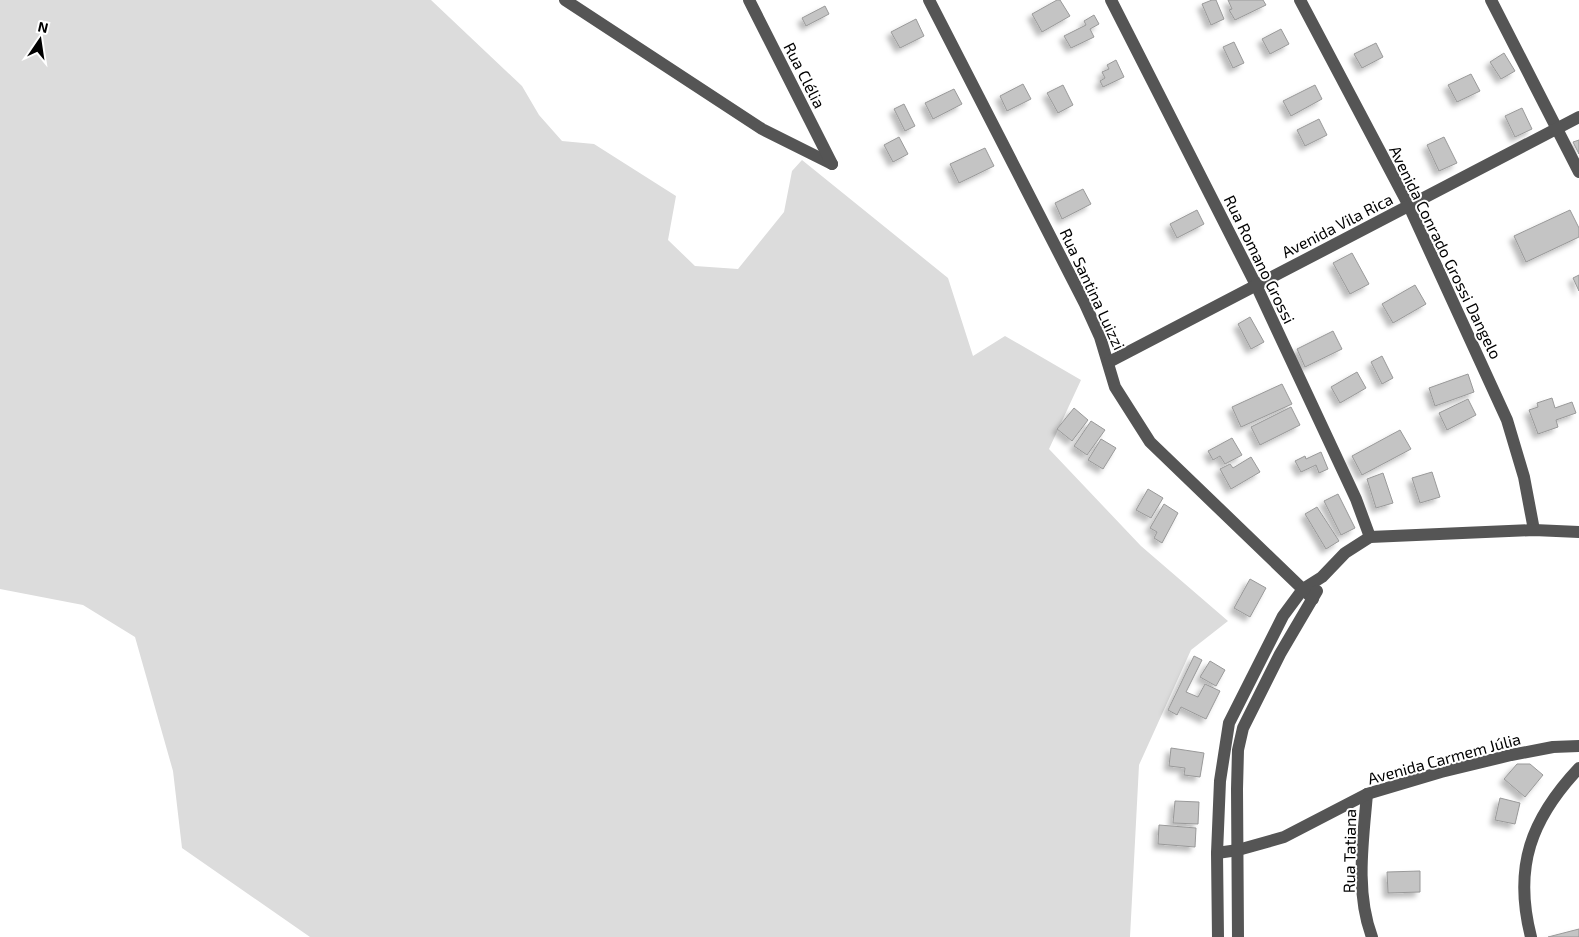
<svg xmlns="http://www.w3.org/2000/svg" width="1579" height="937" font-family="'Exo 2',sans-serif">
	<defs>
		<filter id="shadow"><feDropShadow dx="-4.5" dy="4.5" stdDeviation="2.5" flood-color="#0004"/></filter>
	</defs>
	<rect width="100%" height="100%" fill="#fff"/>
	<path fill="#dcdcdc" d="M0 0H431L522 86 539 115 562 141 594 144 676 196 668 240 695 266 738 269 784 212 792 171 802 160 948 278 973 356 1005 336 1081 380 1049 449 1141 546 1228 621 1191 650 1139 765 1130 937H310L182 848 173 771 135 637 83 605 0 589Z"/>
	<g fill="#c4c4c4" stroke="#999" filter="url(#shadow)">
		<path d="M1057 0H1060L1070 16 1042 32 1032 14Z"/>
		<path d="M1212 0H1216L1224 19 1211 25 1202 4Z"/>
		<path d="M1228 0H1263L1266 5 1235 20 1229 10 1232 9Z"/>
		<path d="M825 6 829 14 806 26 802 18Z"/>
		<path d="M1094 15 1099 24 1090 29 1094 37 1071 48 1064 36 1086 25 1084 21Z"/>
		<path d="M916 19 924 36 900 48 891 32Z"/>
		<path d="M1281 29 1289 44 1270 54 1262 39Z"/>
		<path d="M1234 42 1244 63 1233 68 1223 47Z"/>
		<path d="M1376 43 1383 57 1362 68 1354 54Z"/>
		<path d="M1504 53 1515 71 1501 79 1490 62Z"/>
		<path d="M1116 60 1124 77 1103 87 1100 81 1105 78 1102 72 1109 69 1107 65Z"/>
		<path d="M1471 74 1480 91 1457 102 1448 85Z"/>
		<path d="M1023 84 1031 99 1007 111 1000 96Z"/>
		<path d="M1063 85 1073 105 1058 113 1047 93Z"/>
		<path d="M1315 85 1322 99 1291 116 1283 101Z"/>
		<path d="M954 89 962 104 933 119 925 103Z"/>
		<path d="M904 104 915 126 905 131 894 109Z"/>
		<path d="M1522 108 1532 129 1515 137 1505 116Z"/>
		<path d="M1319 119 1327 135 1305 146 1297 130Z"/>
		<path d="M899 137 908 154 893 162 884 145Z"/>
		<path d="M1444 137 1457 163 1439 171 1427 145Z"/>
		<path d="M1579 140V154L1573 142Z"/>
		<path d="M985 148 994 166 959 183 950 164Z"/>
		<path d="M1083 189 1091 204 1062 219 1055 203Z"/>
		<path d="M1197 210 1204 224 1177 238 1170 224Z"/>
		<path d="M1570 210 1579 228V237L1526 262 1514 236Z"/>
		<path d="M1352 253 1369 284 1350 294 1333 263Z"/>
		<path d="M1579 275V291L1573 278Z"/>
		<path d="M1415 285 1426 304 1393 323 1382 304Z"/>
		<path d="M1250 317 1264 342 1251 349 1238 324Z"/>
		<path d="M1333 331 1342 349 1305 367 1297 349Z"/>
		<path d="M1382 356 1393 378 1382 384 1371 362Z"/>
		<path d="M1357 372 1366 388 1340 403 1331 387Z"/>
		<path d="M1468 374 1474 392 1435 406 1429 388Z"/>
		<path d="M1282 384 1292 404 1241 427 1232 407Z"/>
		<path d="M1552 398 1555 408 1572 402 1576 413 1556 420 1558 427 1538 434 1529 410 1538 407 1537 403Z"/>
		<path d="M1468 399 1476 415 1447 430 1439 413Z"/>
		<path d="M1291 407 1300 425 1260 445 1251 427Z"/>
		<path d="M1074 408 1088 420 1072 441 1057 429Z"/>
		<path d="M1091 421 1105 430 1087 455 1074 446Z"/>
		<path d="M1400 430 1411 449 1362 475 1352 456Z"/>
		<path d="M1232 438 1242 455 1225 464 1220 456 1213 460 1208 451Z"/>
		<path d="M1101 439 1116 448 1103 469 1088 460Z"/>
		<path d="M1321 452 1328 469 1319 473 1316 465 1301 472 1295 461 1305 456 1306 459Z"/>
		<path d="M1251 457 1260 472 1231 489 1220 469 1230 464 1233 468Z"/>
		<path d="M1432 472 1440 497 1420 503 1412 478Z"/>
		<path d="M1383 473 1393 503 1376 508 1367 479Z"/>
		<path d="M1148 489 1163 498 1151 518 1136 510Z"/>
		<path d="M1338 494 1355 528 1341 535 1324 501Z"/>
		<path d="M1164 504 1178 513 1162 543 1154 538 1157 532 1150 528Z"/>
		<path d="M1317 507 1339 541 1326 549 1305 514Z"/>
		<path d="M1250 579 1266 588 1250 617 1234 608Z"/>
		<path d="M1194 656 1202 660 1186 692 1198 697 1205 684 1220 691 1206 719 1181 707 1177 715 1168 710Z"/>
		<path d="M1210 661 1225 670 1216 686 1200 677Z"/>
		<path d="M1171 748 1204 753 1200 777 1184 775 1185 768 1169 766Z"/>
		<path d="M1517 764H1530L1543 775 1525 797 1504 779Z"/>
		<path d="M1500 798 1520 803 1515 824 1495 820Z"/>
		<path d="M1175 801 1199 802 1198 824 1173 823Z"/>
		<path d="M1159 825 1196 828 1195 847 1158 844Z"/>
		<path d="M1420 871V892L1388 893 1387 872Z"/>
		<path d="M1579 929V937H1548Z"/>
	</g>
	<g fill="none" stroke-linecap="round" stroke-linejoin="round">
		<g stroke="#555" stroke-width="12">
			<path d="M565 0 762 129 832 164"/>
			<path d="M749 0 832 164"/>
			<path d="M929 0 1085 304 1100 337 1115 387 1150 442 1313 599"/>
			<path d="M1111 0 1256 285 1356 499 1370 537"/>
			<path d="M1300 0 1409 206 1507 420 1524 477 1534 530"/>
			<path d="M1491 0 1579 172"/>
			<path d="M1109 362 1579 117"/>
			<path d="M1367 794C1363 841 1355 892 1372 937"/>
			<path d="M1217 853 1238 850 1284 837 1367 794 1441 772 1511 755 1553 747 1579 746"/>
			<path d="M1218 937 1217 853 1220 781 1229 723 1283 616 1303 589 1322 577 1345 553 1370 537 1534 530 1579 532"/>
			<path d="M1238 937 1237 789 1238 750 1243 728 1280 654 1317 591"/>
			<path d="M1531 937C1513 867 1531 819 1579 768"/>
		</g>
	</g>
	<g text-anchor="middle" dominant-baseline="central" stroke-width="4" stroke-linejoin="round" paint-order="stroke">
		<g font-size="16" fill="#000" stroke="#fff">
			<text transform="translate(805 75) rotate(63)">Rua Clélia</text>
			<text transform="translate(1337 225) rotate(-27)">Avenida Vila Rica</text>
			<text transform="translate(1446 252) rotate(64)">Avenida Conrado Grossi Dangelo</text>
			<text transform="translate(1260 259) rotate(64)">Rua Romano Grossi</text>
			<text transform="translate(1093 289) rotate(65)">Rua Santina Luizzi</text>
			<text transform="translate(1444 758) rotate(-15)">Avenida Carmem Júlia</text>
			<text transform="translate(1349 851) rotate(-89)">Rua Tatiana</text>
		</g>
	</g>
	<g transform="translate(40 40) rotate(13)" stroke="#ffffff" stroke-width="4" paint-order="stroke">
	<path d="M0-4L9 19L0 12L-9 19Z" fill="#000000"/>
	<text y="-8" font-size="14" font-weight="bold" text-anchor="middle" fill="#000000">N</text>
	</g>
</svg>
